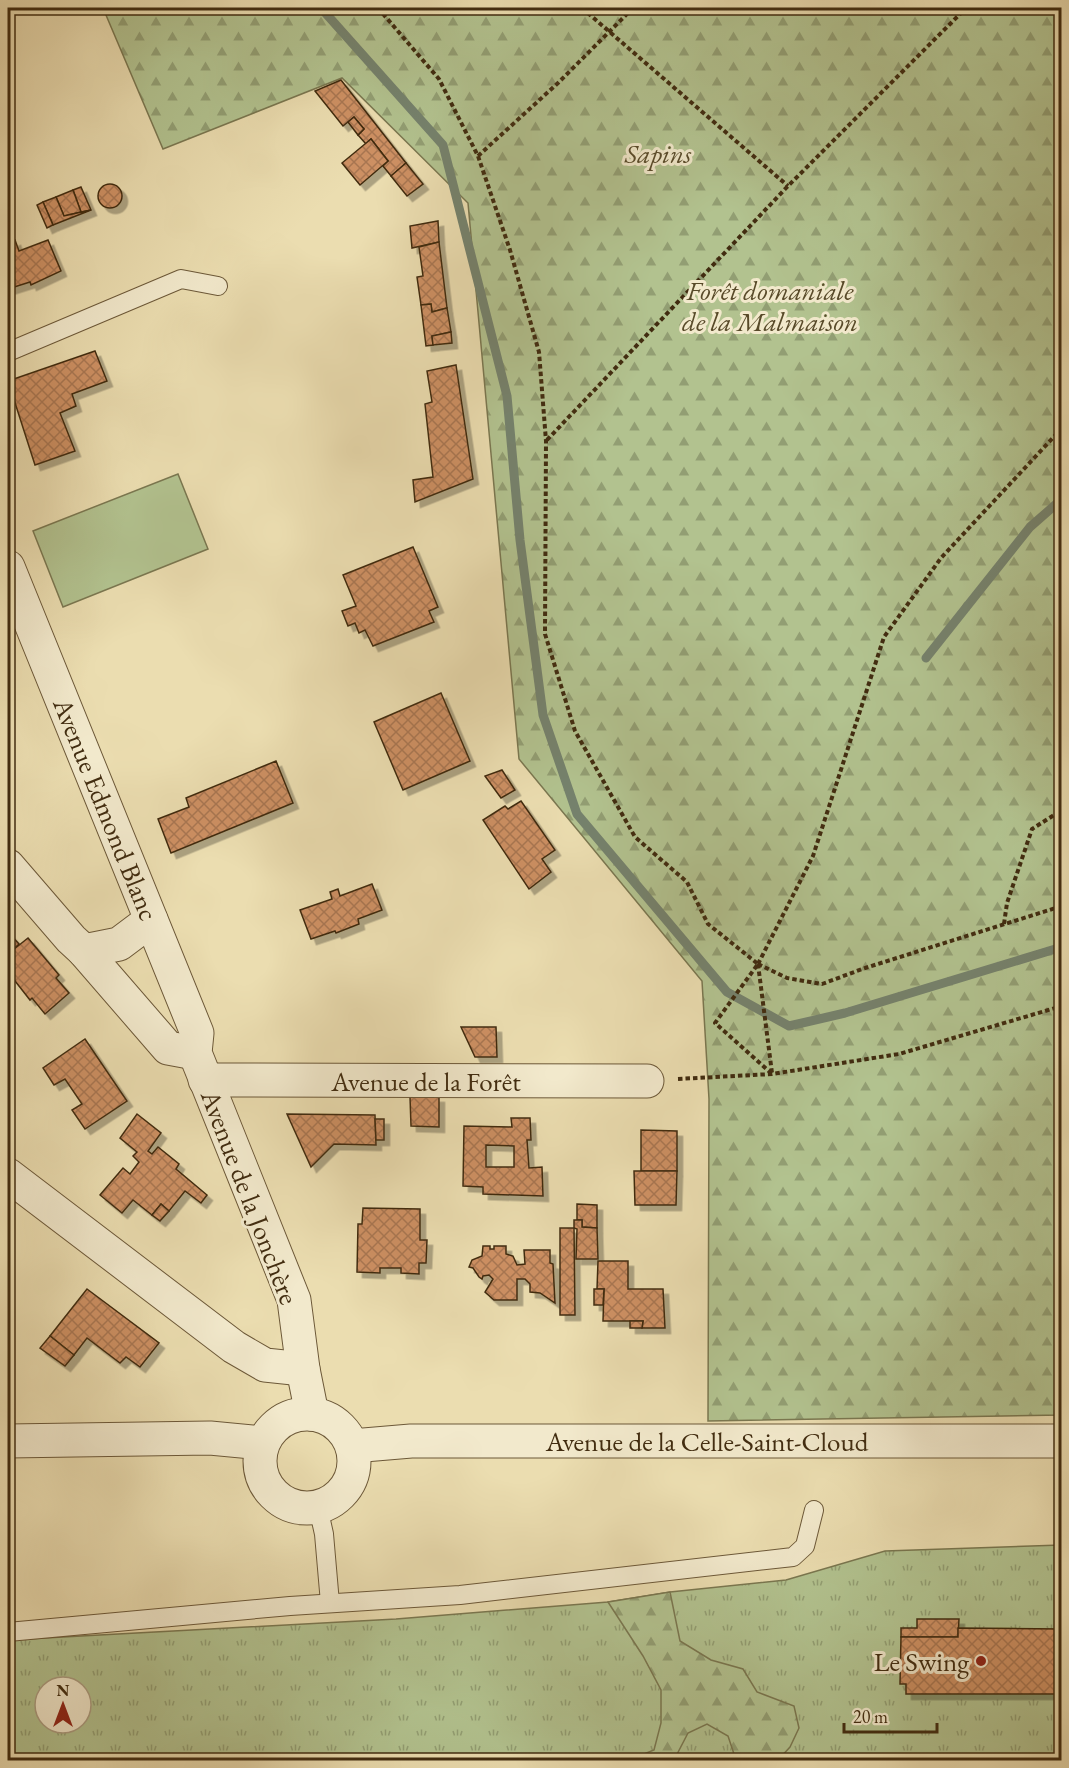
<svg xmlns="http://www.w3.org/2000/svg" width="1069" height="1768" font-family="'EB Garamond',serif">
	<defs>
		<pattern id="grass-tufts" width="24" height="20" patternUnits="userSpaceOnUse" patternTransform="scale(1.5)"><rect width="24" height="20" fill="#b2c28f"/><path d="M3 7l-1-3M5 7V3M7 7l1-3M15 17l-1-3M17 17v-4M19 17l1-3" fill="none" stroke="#929e73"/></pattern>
		<pattern id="forest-firs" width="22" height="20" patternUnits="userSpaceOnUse" patternTransform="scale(1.5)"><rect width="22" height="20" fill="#b2c28f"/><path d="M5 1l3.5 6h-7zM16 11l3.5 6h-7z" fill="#929e73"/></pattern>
		<pattern id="building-cross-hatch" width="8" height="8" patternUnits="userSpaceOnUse" patternTransform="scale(1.5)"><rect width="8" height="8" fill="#cd9064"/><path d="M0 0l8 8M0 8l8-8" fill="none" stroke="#a87651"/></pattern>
		<filter id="shadow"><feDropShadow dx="5.5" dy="5.5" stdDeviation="0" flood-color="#0004"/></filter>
	</defs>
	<rect width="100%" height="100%" fill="#ebddb0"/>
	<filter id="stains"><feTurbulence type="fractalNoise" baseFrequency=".00333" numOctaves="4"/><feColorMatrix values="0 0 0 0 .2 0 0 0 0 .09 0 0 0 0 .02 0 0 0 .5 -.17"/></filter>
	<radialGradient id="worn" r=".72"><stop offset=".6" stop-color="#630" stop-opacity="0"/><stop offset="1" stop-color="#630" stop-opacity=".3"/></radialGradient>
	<path fill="url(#grass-tufts)" stroke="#7a7750" stroke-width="1.5" fill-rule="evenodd" d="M1061 1545V1760H8V1640L396 1619 608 1602 670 1592 786 1580 885 1551ZM45 1687H81V1723H45Z"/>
	<g fill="url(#forest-firs)" stroke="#7a7750" stroke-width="1.5">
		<path d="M103 8H1061V1415L708 1421 709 1099 702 981 519 759 468 203 342 78 163 149Z"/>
		<path d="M670 1592 680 1641 711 1660 743 1669 757 1692 794 1706 799 1728 790 1747 778 1760H736L728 1736 707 1724 688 1733 674 1760H629L654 1750 661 1723V1690L643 1656 608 1602Z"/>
	</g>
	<path fill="#b2c28f" stroke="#7a7750" stroke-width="1.5" d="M178 474 208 549 63 607 33 531Z"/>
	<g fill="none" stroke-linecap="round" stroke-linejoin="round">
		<g stroke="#75826d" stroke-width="9">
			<path d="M321 8 443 145 507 396 520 540 543 715 577 814 727 992 789 1026 845 1013 1062 947"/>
			<path d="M926 658 1030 527 1062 499"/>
		</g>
	</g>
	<g fill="url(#building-cross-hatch)" stroke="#412c10" stroke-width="1.5" fill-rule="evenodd" filter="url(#shadow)">
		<path d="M341 80 406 163 391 176 383 166 388 161 371 139 366 144 358 135 364 129 354 117 343 126 315 91Z"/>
		<path d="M354 117 364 129 358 135 348 122Z"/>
		<path d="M371 139 388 161 360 185 342 163Z"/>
		<path d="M406 163 423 184 407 196 391 176Z"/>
		<circle cx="110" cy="196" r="12"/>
		<path d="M81 187 91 210 81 212 73 190Z"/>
		<path d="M73 190 81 212 64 216 56 197Z"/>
		<path d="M56 197 64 216 91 210 53 225 43 202Z"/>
		<path d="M43 202 53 225 47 228 37 205Z"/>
		<path d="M438 221 439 242 412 248 410 226Z"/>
		<path d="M15 240 19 251 48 240 61 271 31 285 30 282 8 289V243Z"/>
		<path d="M439 242 447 308 432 312 431 304 421 305 417 277 423 276 419 247Z"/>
		<path d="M431 304 432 312 447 308 451 332 432 336 433 345 426 346 421 305Z"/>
		<path d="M451 332 452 343 433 345 432 336Z"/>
		<path d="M95 351 107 381 72 394 76 406 60 413 75 451 35 465 8 381Z"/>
		<path d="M456 365 473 479 415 502 413 480 433 477 425 404 432 402 427 371Z"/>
		<path d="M413 547 438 607 429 611 434 622 373 646 365 630 359 633 355 623 348 626 342 611 356 606 343 575Z"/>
		<path d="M441 693 470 761 403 790 374 722Z"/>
		<path d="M276 761 293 803 171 853 158 819 189 807 186 798Z"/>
		<path d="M502 770 515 790 501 798 485 776Z"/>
		<path d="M521 801 555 850 542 859 551 872 529 889 483 820 505 806 508 809Z"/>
		<path d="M372 884 382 910 358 919 359 924 336 933 335 931 311 939 300 910 332 899 330 892 338 889 340 896Z"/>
		<path d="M8 932 19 944 8 954Z"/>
		<path d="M28 938 59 975 56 978 69 993 45 1014 32 998 30 1000 8 972V954Z"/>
		<path d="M461 1027H496L497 1057H475Z"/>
		<path d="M85 1039 127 1101 85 1129 72 1110 82 1104 65 1079 54 1085 43 1068Z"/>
		<path d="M410 1097H439V1127L411 1126Z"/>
		<path d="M137 1114 161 1133 148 1151 152 1154 158 1147 179 1164 176 1169 207 1195 201 1203 185 1191 169 1211 161 1204 152 1215 133 1200 122 1213 100 1195 123 1168 130 1174 139 1162 133 1156 137 1152 120 1138Z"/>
		<path d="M287 1114 375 1115 376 1145 334 1144 311 1167Z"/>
		<path d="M511 1118H530L531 1140H527L529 1168 542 1167 543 1196 483 1194V1187L463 1186 464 1126 512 1127ZM486 1145 514 1146V1167H486Z"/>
		<path d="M375 1119H384V1140H376Z"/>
		<path d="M641 1130 677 1131V1171H641Z"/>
		<path d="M634 1171H677L676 1205H635Z"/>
		<path d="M161 1204 169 1211 160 1221 152 1215Z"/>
		<path d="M577 1204 597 1205V1228L582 1227V1220H577Z"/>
		<path d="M363 1208 420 1209V1240H427L426 1263H419V1274L401 1273V1268H380V1273L357 1272 358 1224H362Z"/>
		<path d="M574 1220H582V1227L597 1228 598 1259H576L577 1229 574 1228Z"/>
		<path d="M560 1228H574L575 1315H560Z"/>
		<path d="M483 1246H490V1249H494V1246H506V1254L513 1256 517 1265 525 1264 524 1250H550V1263L553 1264 555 1303 540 1293 530 1292V1284L525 1279H517V1300H494L485 1292 493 1279 489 1275 483 1276 482 1279 479 1277 473 1268 469 1267 472 1260 482 1256Z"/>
		<path d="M598 1261H628V1289H663L665 1328H642L643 1321H603L604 1289H597Z"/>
		<path d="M87 1289 159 1343 140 1367 126 1357 120 1363 87 1338 74 1355 50 1336Z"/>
		<path d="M594 1289H604L603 1305H594Z"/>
		<path d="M630 1321H643L642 1328H630Z"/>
		<path d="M50 1336 74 1355 65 1366 40 1348Z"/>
		<path d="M917 1619H959L958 1637H901V1628H917Z"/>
		<path d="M958 1628 1062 1629V1694H906V1684H900L901 1637H958Z"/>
	</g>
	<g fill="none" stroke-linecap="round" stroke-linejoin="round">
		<defs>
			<g id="service">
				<path d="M8 352 181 279 218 286"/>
				<path d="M318 1507 324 1534 330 1603"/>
				<path d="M8 1632 290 1606 460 1595 793 1557 805 1546 814 1510"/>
			</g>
			<g id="minor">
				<path d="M8 567 197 1033 195 1053 294 1300 303 1369 312 1414"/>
				<path d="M8 866 71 939 84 951 168 1048 195 1053"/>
				<path d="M84 951 119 944 151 920"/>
				<path d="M205 1080 647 1081"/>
				<path d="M8 1175 234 1347 265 1365 303 1369"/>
				<circle cx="307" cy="1461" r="47"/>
				<path d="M8 1441 210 1438 262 1443"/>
				<path d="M352 1446 411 1441H1062"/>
			</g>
		</defs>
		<use href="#service" stroke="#6c5838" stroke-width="20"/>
		<use href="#minor" stroke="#6c5838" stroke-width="35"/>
		<g stroke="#412c10" stroke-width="4" stroke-dasharray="4.5 3" stroke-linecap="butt">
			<path d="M378 8 439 79 478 156 510 250 539 352 546 441 545 634 575 731 635 837 687 882 708 924 758 964 715 1023 772 1074"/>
			<path d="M582 8 788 186"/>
			<path d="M478 156 558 83 633 8"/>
			<path d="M547 440 788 186 966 8"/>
			<path d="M1004 924 1007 903 1032 829 1062 810"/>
			<path d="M758 964 813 856 884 637 941 558 1062 428"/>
			<path d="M758 964 787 978 822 984 865 968 1062 906"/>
			<path d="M758 964 772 1073"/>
			<path d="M678 1079 772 1074 899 1054 1062 1006"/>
		</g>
		<use href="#service" stroke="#f2e9cc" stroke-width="18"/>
		<use href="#minor" stroke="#f2e9cc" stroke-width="33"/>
	</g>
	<circle fill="#8f2418" stroke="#f2e9cc" stroke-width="2" cx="981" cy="1661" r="6"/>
	<g text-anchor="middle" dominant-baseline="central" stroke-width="6" stroke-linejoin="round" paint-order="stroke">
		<g font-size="27" font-style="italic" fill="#584a29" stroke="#f2e9cc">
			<text x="658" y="153">Sapins</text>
			<text x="770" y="290">Forêt domaniale<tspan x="770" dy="31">de la Malmaison</tspan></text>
		</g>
		<g font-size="27" fill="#412c10" stroke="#f2e9cc">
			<text transform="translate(106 809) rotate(68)">Avenue Edmond Blanc</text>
			<text x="426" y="1081">Avenue de la Forêt</text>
			<text transform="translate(250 1197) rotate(69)">Avenue de la Jonchère</text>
			<text x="707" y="1441">Avenue de la Celle-Saint-Cloud</text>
		</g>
		<g font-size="27" fill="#412c10" stroke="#f2e9cc" text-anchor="end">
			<text x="969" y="1661">Le Swing</text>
		</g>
	</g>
	<rect width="1069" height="1768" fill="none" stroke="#ebddb0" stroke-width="30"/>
	<rect x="9" y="9" width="1051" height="1750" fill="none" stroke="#412c10" stroke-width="3"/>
	<rect x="15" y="15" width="1039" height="1738" fill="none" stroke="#412c10" stroke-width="1.5"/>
	<g transform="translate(63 1705)"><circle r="28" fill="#f2e9cc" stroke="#ab9d81" stroke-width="1.5"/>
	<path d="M0-4.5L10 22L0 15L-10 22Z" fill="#8f2418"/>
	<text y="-9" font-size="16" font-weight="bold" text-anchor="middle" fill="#412c10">N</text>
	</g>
	<path d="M844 1723v9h93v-9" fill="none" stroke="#412c10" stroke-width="3"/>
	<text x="853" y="1723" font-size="18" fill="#412c10" stroke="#f2e9cc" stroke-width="4.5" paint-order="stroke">20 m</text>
	<rect width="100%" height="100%" filter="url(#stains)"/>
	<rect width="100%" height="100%" fill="url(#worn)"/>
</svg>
